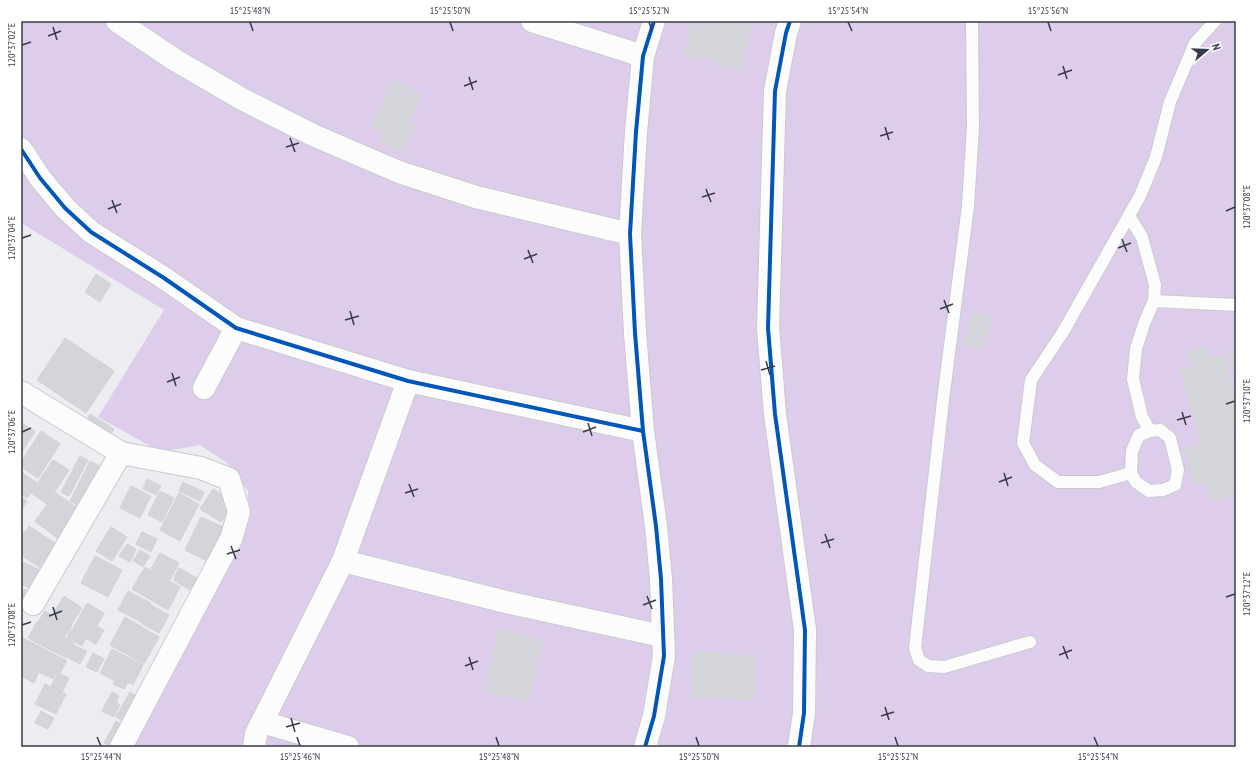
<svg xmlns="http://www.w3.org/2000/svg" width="1257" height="768" font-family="'PT Sans Narrow',sans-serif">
	<rect width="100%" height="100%" fill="#ececf1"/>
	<path fill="#ddcdeb" d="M21 21H1236V747H130L248 515V491L227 463 200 445 161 452 98 417 164 310 21 223Z"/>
	<g fill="#d4d5db" stroke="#d1d3d9">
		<path d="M691 21H754L752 33 749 32 742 71 716 66 717 61 685 55Z"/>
		<path d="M393 80 422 95 409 123 416 126 402 154 379 142 383 132 370 126Z"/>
		<path d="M96 274 111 284 100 302 85 292Z"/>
		<path d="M972 311 992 316 984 349 964 344Z"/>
		<path d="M65 338 114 371 86 413 37 380Z"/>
		<path d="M1207 346 1210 359 1223 355 1236 399V432L1234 433 1236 437V494L1212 501 1206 481 1194 485 1184 448 1201 444 1180 370 1191 367 1187 352Z"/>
		<path d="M1236 349V384L1227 351Z"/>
		<path d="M90 414 114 429 106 441 82 427Z"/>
		<path d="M21 422 35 432 21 453Z"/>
		<path d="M41 431 60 444 38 478 21 467V462Z"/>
		<path d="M80 456 88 460 69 496 61 492Z"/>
		<path d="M53 460 69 470 47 504 31 493Z"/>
		<path d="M90 461 105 469 85 509 70 501Z"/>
		<path d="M21 472 37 483 27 498 21 494Z"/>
		<path d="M147 479 161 486 156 495 143 489Z"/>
		<path d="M183 482 204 492 200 501 179 491Z"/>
		<path d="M131 486 151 496 140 518 120 508Z"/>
		<path d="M213 489 234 502 221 522 200 509Z"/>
		<path d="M160 491 174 498 162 522 148 515Z"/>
		<path d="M56 493 79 509 57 538 35 521Z"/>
		<path d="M179 493 199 504 180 541 160 530Z"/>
		<path d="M21 497 27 501 21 510Z"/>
		<path d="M201 517 223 527 207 561 185 550Z"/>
		<path d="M29 526 61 547 45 571 21 555V537Z"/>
		<path d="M111 527 127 537 112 561 96 551Z"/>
		<path d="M142 532 157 539 151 552 136 544Z"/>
		<path d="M127 544 136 549 130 562 119 556Z"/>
		<path d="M140 550 150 556 143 567 133 561Z"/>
		<path d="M160 553 179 563 170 580 151 569Z"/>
		<path d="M95 556 122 570 108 597 81 583Z"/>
		<path d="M21 561 46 573 37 592 21 584Z"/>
		<path d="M145 567 180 587 168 610 132 589Z"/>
		<path d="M179 568 197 578 190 590 173 580Z"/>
		<path d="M21 588 36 595 29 611 21 607Z"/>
		<path d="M128 591 151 603 141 622 118 610Z"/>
		<path d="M64 596 82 608 71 625 53 614Z"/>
		<path d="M87 603 104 613 97 626 92 623 85 637 72 630Z"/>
		<path d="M151 605 169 615 159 633 141 623Z"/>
		<path d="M45 611 72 626 65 637 38 622Z"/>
		<path d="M125 617 159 637 144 664 110 645Z"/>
		<path d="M37 622 62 636 54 652 28 638Z"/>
		<path d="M92 624 104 630 96 644 85 638Z"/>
		<path d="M499 629 543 640 528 702 484 691Z"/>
		<path d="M71 630 86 638 82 646 67 638Z"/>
		<path d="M63 637 74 643 66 658 55 652Z"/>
		<path d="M23 638 67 661 60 673 57 672 53 679 39 672 40 670 21 660V641Z"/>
		<path d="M73 645 87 651 80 664 67 657Z"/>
		<path d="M112 649 143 665 133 685 128 682 124 689 113 684 115 681 100 673Z"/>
		<path d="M694 652 756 655 754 700 692 697Z"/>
		<path d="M93 653 104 659 97 672 86 667Z"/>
		<path d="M21 660 25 662 21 669Z"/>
		<path d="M25 663 40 670 34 683 21 676V670Z"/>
		<path d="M58 673 69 678 62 692 51 686Z"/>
		<path d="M45 684 66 694 56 714 35 704Z"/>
		<path d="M112 692 119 696 116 702 120 705 114 717 102 711Z"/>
		<path d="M130 692 143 700 129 725 116 717Z"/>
		<path d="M41 711 54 718 48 729 35 723Z"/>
		<path d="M116 721 128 728 111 747 104 743Z"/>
	</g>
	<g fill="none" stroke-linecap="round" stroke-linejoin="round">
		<defs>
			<g id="lane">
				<path d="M972 21 973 127 968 206 944 392 915 648 919 660 928 666 944 667 1030 642"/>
				<path d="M1129 216 1142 237 1155 285 1154 301 1145 321 1136 349 1133 379 1142 417 1150 431"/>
				<path d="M1154 301 1236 305"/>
				<path d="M1160 430 1170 438 1178 470 1175 485 1163 490 1149 491 1136 482 1131 473 1132 451 1139 435 1150 431Z"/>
				<path d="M1131 473 1099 482H1058L1035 465 1023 443 1031 380 1063 332 1140 196 1156 157 1170 102 1195 43 1215 21"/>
			</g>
			<g id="street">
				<path d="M117 21 175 60 242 99 313 135 399 172 476 197 630 234"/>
				<path d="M532 21 643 56"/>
				<path d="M790 21 786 33 775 91 768 328 775 414 805 630 804 713 799 747"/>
				<path d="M21 149 40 178 65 208 91 232 164 278 236 328 408 381 643 431"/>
				<path d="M204 388 236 328"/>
				<path d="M21 392 121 453 33 604"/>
				<path d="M121 453 201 468 229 479 239 512 231 539 121 747"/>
				<path d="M343 561 506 602 662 636"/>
				<path d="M262 722 348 747"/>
				<path d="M254 747 256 734 262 722 343 561 408 381"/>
				<path d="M645 747 654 716 664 656 661 579 656 526 643 431 635 333 630 234 636 132 643 56 654 21"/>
			</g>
		</defs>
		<use href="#lane" stroke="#c9cacf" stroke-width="14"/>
		<use href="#street" stroke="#c9cacf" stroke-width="24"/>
		<use href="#lane" stroke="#fcfcfd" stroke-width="12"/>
		<use href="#street" stroke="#fcfcfd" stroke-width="22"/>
		<defs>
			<g id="cycleway">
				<path d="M790 21 786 33 775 91 768 328 775 414 805 630 804 713 799 747"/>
				<path d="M21 149 40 178 65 208 91 232 164 278 236 328 408 381 643 431"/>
				<path d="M645 747 654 716 664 656 661 579 656 526 643 431 635 333 630 234 636 132 643 56 654 21"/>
			</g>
		</defs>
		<use href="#cycleway" stroke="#fff" stroke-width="6"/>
		<use href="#cycleway" stroke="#0057b8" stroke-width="4"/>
	</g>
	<path fill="none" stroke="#373b47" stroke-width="1.5" d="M250 22 253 31M450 22 453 31M649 22 652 31M848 22 852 31M1048 22 1051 31M53 27 57 40M48 36 61 31M22 45 31 42M1063 66 1067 79M1058 75 1072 70M469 77 473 90M464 86 477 81M885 127 889 140M880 136 893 132M290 138 295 152M286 147 299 143M706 189 711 202M702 197 715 193M112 200 117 213M108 209 121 204M1226 211 1235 207M22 238 31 235M1122 239 1127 252M1118 248 1131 243M528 250 533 263M524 259 537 254M944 300 949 313M940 309 953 304M350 311 354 325M345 320 359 316M766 361 770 375M761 370 775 366M172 373 176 386M167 382 180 377M1226 404 1235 401M1182 412 1186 425M1177 420 1191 416M588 423 592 436M22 432 31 428M583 432 596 427M1004 473 1008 486M999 482 1012 477M409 484 414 497M405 493 418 489M825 534 830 548M821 543 834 539M231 546 236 559M227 554 240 550M647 596 652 609M1226 597 1235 594M643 605 656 600M53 607 57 620M49 616 62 611M22 625 31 622M1063 646 1068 659M1059 655 1072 650M469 657 473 670M465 666 478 661M885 707 889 720M881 716 894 712M291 718 295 732M286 727 300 723M97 737 101 746M297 737 300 746M496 737 499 746M696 737 699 746M895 737 898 746M1094 737 1098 746"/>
	<rect width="1257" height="768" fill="none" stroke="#ffffff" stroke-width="44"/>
	<g transform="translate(1207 50) rotate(71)" stroke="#ffffff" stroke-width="3" paint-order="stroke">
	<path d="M0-3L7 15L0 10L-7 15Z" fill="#373b47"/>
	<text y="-6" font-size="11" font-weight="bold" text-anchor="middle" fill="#373b47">N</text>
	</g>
	<rect x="22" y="22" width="1213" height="724" fill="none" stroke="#373b47" stroke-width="1.5"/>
	<g font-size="10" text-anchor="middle" fill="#373b47">
		<text x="250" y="14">15°25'48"N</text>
		<text x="450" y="14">15°25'50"N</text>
		<text x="649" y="14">15°25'52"N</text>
		<text x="848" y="14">15°25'54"N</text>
		<text x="1048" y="14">15°25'56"N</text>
		<text transform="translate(11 45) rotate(-90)" y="4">120°37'02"E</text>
		<text transform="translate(1246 207) rotate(-90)" y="4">120°37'08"E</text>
		<text transform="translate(11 238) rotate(-90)" y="4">120°37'04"E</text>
		<text transform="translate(1246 401) rotate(-90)" y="4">120°37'10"E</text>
		<text transform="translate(11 432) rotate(-90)" y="4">120°37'06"E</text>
		<text transform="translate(1246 594) rotate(-90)" y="4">120°37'12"E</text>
		<text transform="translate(11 625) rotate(-90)" y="4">120°37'08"E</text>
		<text x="101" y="760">15°25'44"N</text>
		<text x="300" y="760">15°25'46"N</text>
		<text x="499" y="760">15°25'48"N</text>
		<text x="699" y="760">15°25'50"N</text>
		<text x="898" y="760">15°25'52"N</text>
		<text x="1098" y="760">15°25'54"N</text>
	</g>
</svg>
